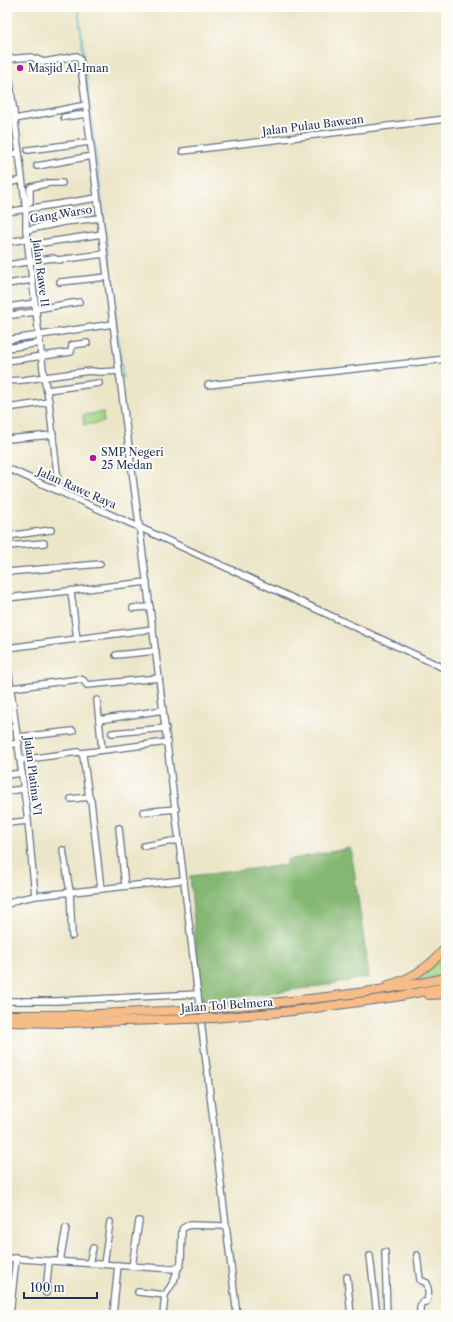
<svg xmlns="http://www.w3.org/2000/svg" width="453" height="1322" font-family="'Libre Caslon Text',serif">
	<rect width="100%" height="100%" fill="#fdfcf7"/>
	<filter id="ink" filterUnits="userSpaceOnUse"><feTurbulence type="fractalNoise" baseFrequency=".025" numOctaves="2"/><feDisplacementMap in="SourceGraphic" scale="8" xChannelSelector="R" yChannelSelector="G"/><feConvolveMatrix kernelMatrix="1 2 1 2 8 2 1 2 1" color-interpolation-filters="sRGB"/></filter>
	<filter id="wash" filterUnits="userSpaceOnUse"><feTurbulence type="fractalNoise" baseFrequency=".012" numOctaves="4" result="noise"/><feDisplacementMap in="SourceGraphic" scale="16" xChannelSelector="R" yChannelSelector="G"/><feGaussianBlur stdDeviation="0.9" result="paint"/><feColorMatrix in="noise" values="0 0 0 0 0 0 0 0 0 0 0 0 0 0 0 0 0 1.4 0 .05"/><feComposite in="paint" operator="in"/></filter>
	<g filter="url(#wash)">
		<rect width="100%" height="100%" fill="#ece6c9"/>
		<g fill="#a6d685" stroke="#608272">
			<path d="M103 412 104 422 84 425 83 415Z"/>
			<path d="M446 951V975L410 981Z"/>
		</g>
		<path fill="#84b772" stroke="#507368" d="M351 848 369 977 315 987 201 1002 190 876 287 865V860Z"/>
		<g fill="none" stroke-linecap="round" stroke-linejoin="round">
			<path stroke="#5bb8d9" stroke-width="1.5" d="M78 7 123 378"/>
		</g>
	</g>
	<g filter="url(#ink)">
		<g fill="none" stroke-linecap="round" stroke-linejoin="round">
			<defs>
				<g id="minor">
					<path d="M7 58 26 209V230L44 377 49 402 59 491"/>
					<path d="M8 59 31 57 44 62 77 56 80 59 119 371 159 678 237 1315"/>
					<path d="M7 109H14"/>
					<path d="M64 117 87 114"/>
					<path d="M15 119 86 105"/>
					<path d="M28 150 90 142"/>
					<path d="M183 151 446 119"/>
					<path d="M7 155 19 153"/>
					<path d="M37 166 92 156"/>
					<path d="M7 183 22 180"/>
					<path d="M25 204 30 202V189L31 187 49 183H62"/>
					<path d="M7 212 97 198"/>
					<path d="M26 230 64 222 100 218"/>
					<path d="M7 242 27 239"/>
					<path d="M28 245 102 234"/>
					<path d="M7 265 53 258 58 260 104 254"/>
					<path d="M60 282 107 277"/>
					<path d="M7 284 32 280"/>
					<path d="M8 307 35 303"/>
					<path d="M10 307V314L12 315 36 312"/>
					<path d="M36 309 79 302"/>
					<path d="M7 340 113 324"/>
					<path d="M7 348 40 343"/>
					<path d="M7 361 71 352 72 345 87 343"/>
					<path d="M7 381 23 380 90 371 100 372 119 371"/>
					<path d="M208 385 446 359"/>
					<path d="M47 390 99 383"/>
					<path d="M7 408 49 402"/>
					<path d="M7 439 53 435"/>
					<path d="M7 468 143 529 446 669"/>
					<path d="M7 536 51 530"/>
					<path d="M7 546 44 543"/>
					<path d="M7 572 100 564"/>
					<path d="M71 592 77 639"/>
					<path d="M7 598 147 582"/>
					<path d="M133 608 150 607"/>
					<path d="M7 648 153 629"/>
					<path d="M116 655 156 651"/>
					<path d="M7 659 28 821 35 896"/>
					<path d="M11 688 80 679 83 680 87 685 159 678"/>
					<path d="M97 700 102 750"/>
					<path d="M99 720 163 710"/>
					<path d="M112 733 166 728"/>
					<path d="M18 737 73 731"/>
					<path d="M7 745 19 743"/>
					<path d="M81 753 167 742"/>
					<path d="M21 760 78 752 81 753 83 756 89 797"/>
					<path d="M7 775 22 773"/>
					<path d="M7 791 24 789"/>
					<path d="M71 799 89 797 91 801 101 889"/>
					<path d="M143 812 176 809"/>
					<path d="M7 823 28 821"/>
					<path d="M119 828 125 886"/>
					<path d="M144 846 179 840"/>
					<path d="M63 850 70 892 72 936"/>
					<path d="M7 905 16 900 35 896 184 880"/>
					<path d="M7 1001H55L198 994"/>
					<path d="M385 1252 387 1315"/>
					<path d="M417 1255 420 1280 427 1283C428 1289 430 1297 426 1302H422L420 1307V1315"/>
					<path d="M370 1256 377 1315"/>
					<path d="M7 1258 174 1269 180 1266 181 1262 182 1230 183 1228 189 1225 226 1226"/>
					<path d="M60 1261 66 1228"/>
					<path d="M89 1263 93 1248"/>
					<path d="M104 1264 110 1222"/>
					<path d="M132 1266 139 1221"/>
					<path d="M347 1277 351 1315"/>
					<path d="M138 1292 165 1295"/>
					<path d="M46 1293 49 1261"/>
					<path d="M10 1315 16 1258"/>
					<path d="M113 1315 118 1265"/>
					<path d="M163 1315 165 1295 174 1281 178 1268"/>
				</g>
				<g id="highway">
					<path d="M388 985C412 979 431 966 446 947"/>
					<path d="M429 995 446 994"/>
					<path d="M214 1008C292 1002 370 994 446 978"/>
					<path d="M7 1015H76L187 1010"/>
					<path d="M214 1018 293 1011 395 997 446 987"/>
					<path d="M7 1022 62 1023 188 1019"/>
				</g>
			</defs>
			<use href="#minor" stroke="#646f83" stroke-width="8"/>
			<use href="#highway" stroke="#646f83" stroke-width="10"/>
			<use href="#minor" stroke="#fff" stroke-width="5.5"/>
			<use href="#highway" stroke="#f7bd88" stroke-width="8"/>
			<defs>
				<g id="highway-bridge">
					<path d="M187 1010 214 1008"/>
					<path d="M188 1019 214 1018"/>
				</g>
			</defs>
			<use href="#highway-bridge" stroke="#646f83" stroke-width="10" stroke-linecap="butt"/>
			<use href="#highway-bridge" stroke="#f7bd88" stroke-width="8"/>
		</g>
	</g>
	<g fill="#b5179e" stroke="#fdfcf7" stroke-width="1.5">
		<circle cx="20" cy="68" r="4"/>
		<circle cx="93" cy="458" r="4"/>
	</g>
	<g text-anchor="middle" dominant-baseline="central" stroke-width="4" stroke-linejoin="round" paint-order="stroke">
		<g font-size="11" fill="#1b2f5e" stroke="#fdfcf7" text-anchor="start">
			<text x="28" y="68">Masjid Al-Iman</text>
			<text x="101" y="452">SMP Negeri<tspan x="101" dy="13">25 Medan</tspan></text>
		</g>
		<g font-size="11" fill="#1b2f5e" stroke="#fdfcf7">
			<text transform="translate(313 125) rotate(-7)">Jalan Pulau Bawean</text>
			<text transform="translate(61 214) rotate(-9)">Gang Warso</text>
			<text transform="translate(41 273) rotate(83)">Jalan Rawe II</text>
			<text transform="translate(77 488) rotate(24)">Jalan Rawe Raya</text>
			<text transform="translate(33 776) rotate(83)">Jalan Platina VI</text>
			<text transform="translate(227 1005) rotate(-4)">Jalan Tol Belmera</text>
		</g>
	</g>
	<rect width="453" height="1322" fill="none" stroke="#fdfcf7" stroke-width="24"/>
	<path d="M24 1292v6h73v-6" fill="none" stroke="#1b2f5e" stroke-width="2"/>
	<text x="30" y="1292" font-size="12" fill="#1b2f5e" stroke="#fdfcf7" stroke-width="3" paint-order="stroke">100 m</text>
</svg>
